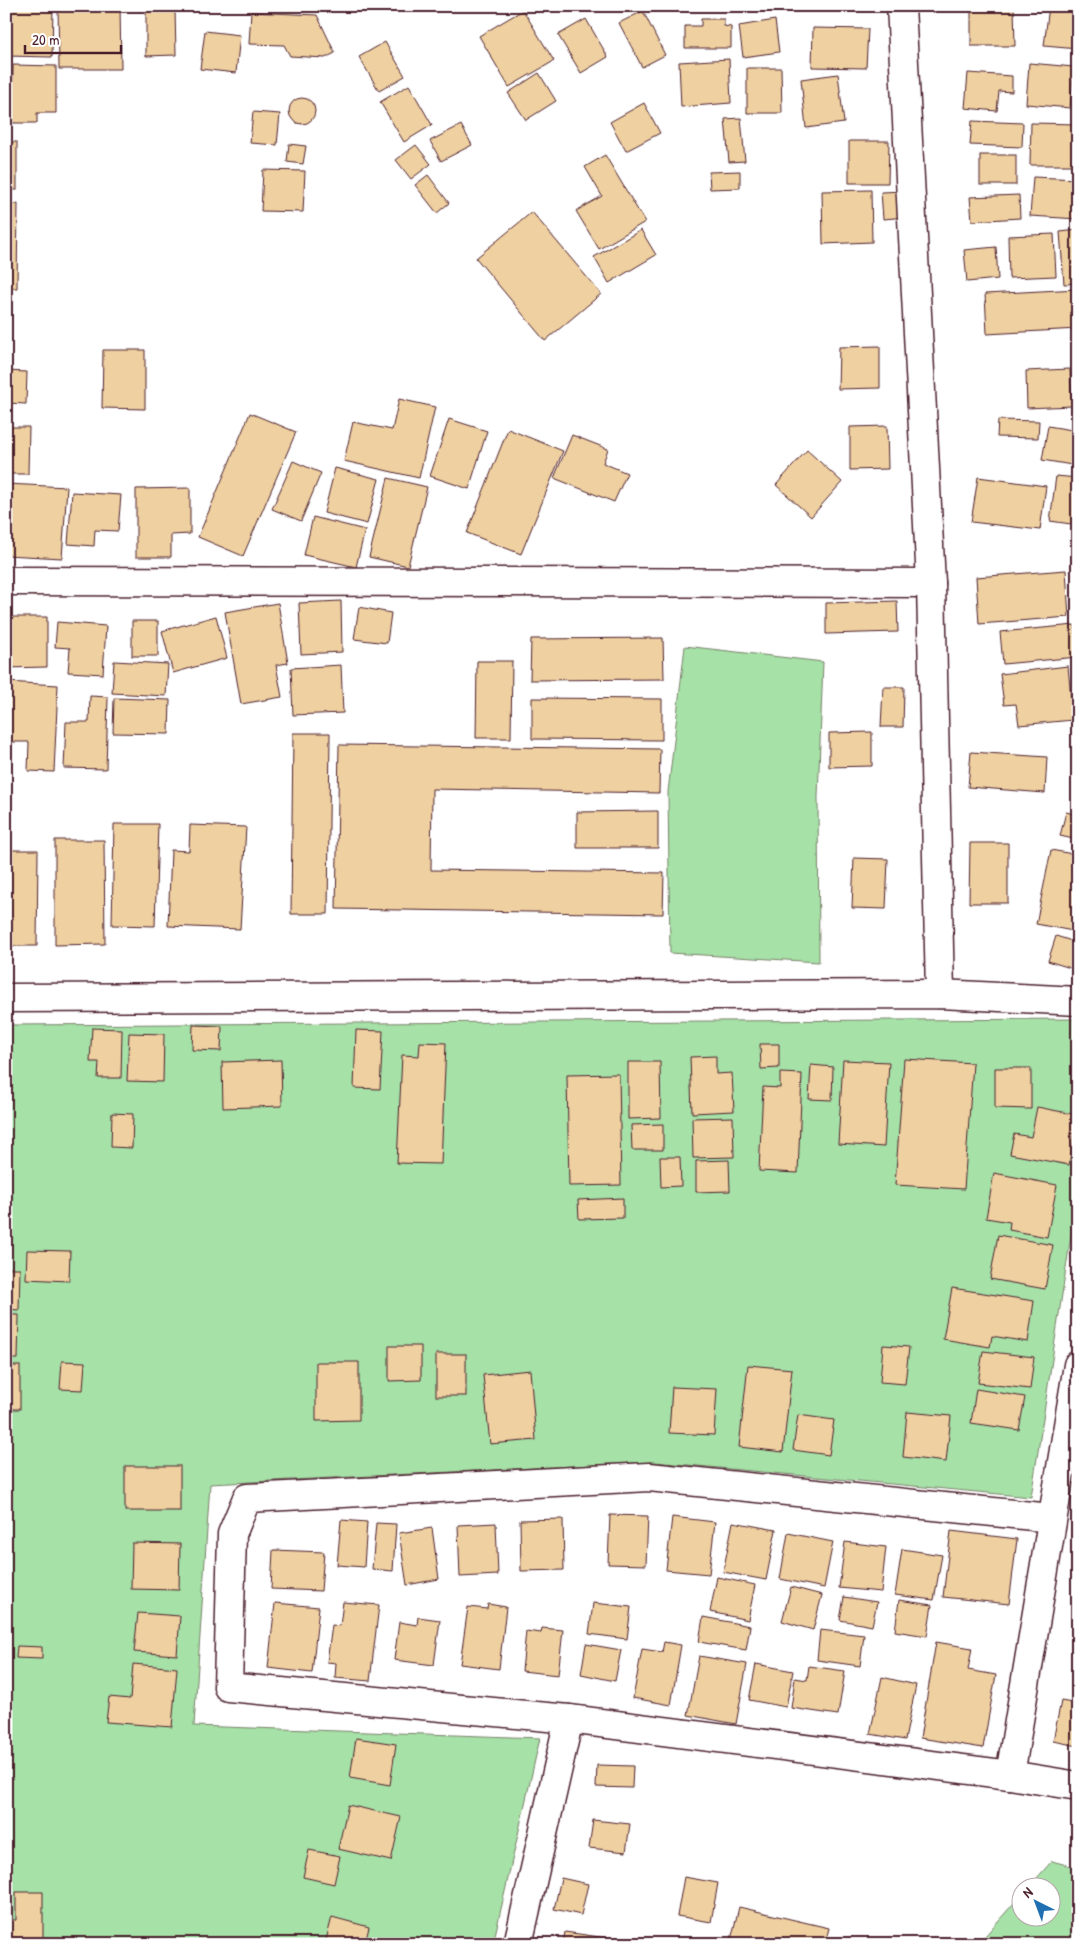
<svg xmlns="http://www.w3.org/2000/svg" width="1084" height="1950" font-family="'Patrick Hand',sans-serif">
	<rect width="100%" height="100%" fill="#fff"/>
	<filter id="ink" filterUnits="userSpaceOnUse"><feTurbulence type="fractalNoise" baseFrequency=".02" numOctaves="2"/><feDisplacementMap in="SourceGraphic" scale="10" xChannelSelector="R" yChannelSelector="G"/><feConvolveMatrix kernelMatrix="1 2 1 2 8 2 1 2 1" color-interpolation-filters="sRGB"/></filter>
	<g filter="url(#ink)">
		<g fill="#a6e1a7" stroke="#788069">
			<path d="M685 646 823 662 818 797 819 962 670 953 668 792Z"/>
			<path d="M1078 1019V1190L1031 1497 655 1462 210 1484 194 1726 540 1738 493 1944H6V1025Z"/>
			<path d="M1052 1861 1078 1868V1944H978L1021 1895 1022 1918H1052V1888L1029 1887Z"/>
		</g>
		<g fill="#eed0a1" stroke="#4a1f2b">
			<path d="M6 6H53L52 57 6 56Z"/>
			<path d="M58 6H120L121 69H59Z"/>
			<path d="M971 6H1014L1015 46H971Z"/>
			<path d="M1049 6H1078V49L1044 46Z"/>
			<path d="M175 9 176 55 146 56V10Z"/>
			<path d="M523 10 554 61 509 87 479 36Z"/>
			<path d="M643 11 665 55 642 67 619 23Z"/>
			<path d="M251 12 317 15 335 53 325 58 290 56 284 45 249 44Z"/>
			<path d="M586 19 608 57 581 73 558 35Z"/>
			<path d="M701 19H724V26L731 27V48H685V26H701Z"/>
			<path d="M775 20 779 52 743 57 739 26Z"/>
			<path d="M813 28 868 29 866 68 812 67Z"/>
			<path d="M205 31 240 35 236 73 200 69Z"/>
			<path d="M385 42 405 76 379 91 359 57Z"/>
			<path d="M729 59 731 103 681 107 679 62Z"/>
			<path d="M1029 63 1074 67 1070 108 1026 104Z"/>
			<path d="M13 65 56 66V113H37V123H12Z"/>
			<path d="M747 68H781L782 113H747Z"/>
			<path d="M539 73 556 101 526 120 508 93Z"/>
			<path d="M968 73 1012 76V92L999 91 997 111 965 108Z"/>
			<path d="M838 74 844 123 806 128 801 79Z"/>
			<path d="M409 85 432 125 404 142 380 102Z"/>
			<circle cx="302" cy="111" r="13"/>
			<path d="M644 103 660 133 626 151 610 122Z"/>
			<path d="M253 112 280 114 277 145 250 143Z"/>
			<path d="M741 118 745 161 729 162 725 119Z"/>
			<path d="M972 121 1023 123 1022 147 970 145Z"/>
			<path d="M1031 123 1078 124V165H1030Z"/>
			<path d="M461 125 472 145 441 161 430 141Z"/>
			<path d="M849 141H889L888 183H849Z"/>
			<rect x="6" y="142" width="11" height="48"/>
			<path d="M289 144 306 146 303 164 287 162Z"/>
			<path d="M416 145 431 164 411 179 396 160Z"/>
			<path d="M605 155 645 222 599 249 576 211 602 196 585 167Z"/>
			<rect x="980" y="155" width="36" height="30"/>
			<path d="M263 170 305 171 303 212 261 211Z"/>
			<path d="M740 171V188L710 189 709 172Z"/>
			<path d="M428 175 449 203 437 213 415 185Z"/>
			<path d="M1033 177 1078 179V219L1030 216Z"/>
			<path d="M871 190 872 242 823 244 822 191Z"/>
			<path d="M906 191 907 217 883 219 881 192Z"/>
			<path d="M1019 195 1020 218 972 221 970 197Z"/>
			<path d="M6 204H18L17 288H6Z"/>
			<path d="M532 212 601 294 545 341 476 258Z"/>
			<path d="M641 230 656 255 609 283 594 257Z"/>
			<path d="M1078 230V283L1064 284 1060 232Z"/>
			<path d="M1054 234 1056 276 1009 278 1008 236Z"/>
			<path d="M996 247 998 279 967 282 964 250Z"/>
			<path d="M1078 289V329L987 334 985 294Z"/>
			<path d="M880 346V388L838 389 839 347Z"/>
			<path d="M103 350H145V409L102 408Z"/>
			<path d="M1070 369 1072 406 1027 408 1026 371Z"/>
			<path d="M6 371 27 372 26 404 6 403Z"/>
			<path d="M399 399 435 407 419 478 344 461 353 422 392 430Z"/>
			<path d="M250 413 296 432 243 556 198 537Z"/>
			<path d="M449 419 487 431 469 489 430 476Z"/>
			<path d="M998 420 1039 421 1038 438 997 437Z"/>
			<path d="M887 426 888 469 850 470V427Z"/>
			<path d="M1048 426 1078 431V466L1042 460Z"/>
			<path d="M6 427H29L28 474H6Z"/>
			<path d="M508 429 563 451 521 554 467 533Z"/>
			<path d="M572 435 608 449 603 463 627 473 614 502 554 478Z"/>
			<path d="M807 450 842 482 811 517 776 485Z"/>
			<path d="M293 461 321 473 301 521 272 509Z"/>
			<path d="M335 468 379 479 367 524 324 513Z"/>
			<path d="M1056 476 1078 478V525L1050 521Z"/>
			<path d="M978 477 1046 486 1040 530 971 522Z"/>
			<path d="M388 478 427 487 408 566 369 557Z"/>
			<path d="M6 484 67 487 62 558 6 555Z"/>
			<path d="M190 488V534L171 535V557H136V489Z"/>
			<path d="M72 492 121 495 118 531 95 530 94 546 68 544Z"/>
			<path d="M313 517 365 530 356 567 304 555Z"/>
			<path d="M1066 570 1069 617 979 624 976 577Z"/>
			<path d="M341 601 342 652 301 654 299 603Z"/>
			<path d="M897 601 898 632 826 634V603Z"/>
			<path d="M278 603 288 663 276 665 282 697 241 704 225 612Z"/>
			<path d="M359 607 391 613 387 643 354 639Z"/>
			<path d="M216 616 227 658 173 673 162 631Z"/>
			<path d="M6 617H47V667L6 668Z"/>
			<rect x="132" y="621" width="26" height="35"/>
			<path d="M57 622 106 626 103 674 68 672 70 648 55 647Z"/>
			<path d="M1075 625 1078 657 1003 664 1000 632Z"/>
			<path d="M663 638 664 679 530 680 531 639Z"/>
			<path d="M114 661 168 664 166 696 112 693Z"/>
			<path d="M477 661H512L511 738H476Z"/>
			<path d="M341 665 343 713 293 715 291 668Z"/>
			<path d="M1068 666 1073 720 1019 725 1016 704 1004 705 1000 674Z"/>
			<path d="M6 682 58 685 54 772 28 771 29 742H6Z"/>
			<path d="M883 687H904L903 727H881Z"/>
			<path d="M90 696 108 697 106 769 64 768 66 722H89Z"/>
			<path d="M114 698 170 700 169 734 113 733Z"/>
			<path d="M532 698 662 699V740L532 739Z"/>
			<path d="M872 732V766L829 767V733Z"/>
			<path d="M293 733H330L328 914H291Z"/>
			<path d="M339 745 660 749 659 793 432 789 431 870 664 873 663 914 336 909Z"/>
			<path d="M971 752 1047 757 1045 793 968 787Z"/>
			<path d="M658 811V848H577V812Z"/>
			<path d="M1066 812 1078 815V840L1060 836Z"/>
			<path d="M114 824H158L155 926 112 925Z"/>
			<path d="M190 825 246 827 240 929 168 926 171 850 189 851Z"/>
			<path d="M55 840H104L105 944 55 945Z"/>
			<path d="M970 843H1008V903H969Z"/>
			<path d="M6 850H38L37 946H6Z"/>
			<path d="M1051 850 1078 855V932L1036 924Z"/>
			<path d="M854 858 888 859 886 909 852 908Z"/>
			<path d="M1056 936 1078 943 1077 970 1048 961Z"/>
			<path d="M193 1025 222 1026 221 1051 192 1050Z"/>
			<path d="M92 1028 122 1029 121 1078H98L99 1062H90Z"/>
			<path d="M356 1030 383 1031 380 1089 354 1088Z"/>
			<path d="M129 1033 164 1034 163 1082 127 1081Z"/>
			<path d="M420 1042 446 1043 441 1164 397 1163 402 1055 419 1056Z"/>
			<path d="M760 1044H779V1068L761 1069Z"/>
			<path d="M716 1056V1074L732 1073 734 1111 692 1113 690 1057Z"/>
			<path d="M904 1059 973 1063 964 1189 895 1185Z"/>
			<path d="M281 1060 282 1106 223 1108 222 1062Z"/>
			<path d="M843 1060 889 1062 884 1147 838 1144Z"/>
			<path d="M628 1062H660L661 1118 628 1119Z"/>
			<path d="M811 1065 833 1067 832 1100 809 1099Z"/>
			<path d="M995 1068H1031V1109L995 1108Z"/>
			<path d="M780 1073 802 1074 798 1173 759 1171 763 1087 780 1088Z"/>
			<path d="M619 1074 621 1185 569 1186 567 1075Z"/>
			<path d="M6 1101 7 1180H6Z"/>
			<path d="M1037 1107 1078 1115 1069 1165 1010 1154 1014 1134 1031 1137Z"/>
			<path d="M112 1113 133 1114 132 1148 111 1147Z"/>
			<path d="M733 1117 734 1157 693 1158 692 1118Z"/>
			<path d="M663 1124V1150H632L631 1125Z"/>
			<path d="M660 1157H680L681 1186 661 1187Z"/>
			<path d="M729 1160 730 1191 696 1192V1161Z"/>
			<path d="M994 1173 1057 1185 1047 1237 1009 1230 1010 1222 986 1218Z"/>
			<path d="M623 1198V1218L579 1219 578 1200Z"/>
			<path d="M998 1235 1053 1245 1045 1289 990 1279Z"/>
			<path d="M27 1250 70 1251 69 1281 26 1279Z"/>
			<path d="M6 1268H20L19 1310 6 1309Z"/>
			<path d="M952 1288 1034 1301 1028 1342 992 1336 990 1347 943 1339Z"/>
			<path d="M6 1315H19L18 1359H6Z"/>
			<path d="M883 1345 909 1347 905 1384 880 1382Z"/>
			<path d="M389 1346H421V1380L389 1381Z"/>
			<path d="M983 1351 1034 1357 1030 1389 978 1383Z"/>
			<rect x="436" y="1354" width="30" height="42"/>
			<path d="M62 1361 85 1362 83 1390 60 1389Z"/>
			<path d="M316 1362H359V1420L316 1421Z"/>
			<path d="M748 1365 792 1369 783 1452 739 1447Z"/>
			<rect x="6" y="1366" width="14" height="43"/>
			<path d="M530 1370 536 1440 490 1444 483 1375Z"/>
			<path d="M672 1387 717 1389 714 1435 669 1433Z"/>
			<path d="M976 1389 1025 1397 1019 1430 971 1423Z"/>
			<path d="M907 1412 951 1416 946 1462 903 1457Z"/>
			<path d="M798 1415 834 1420 829 1455 793 1450Z"/>
			<rect x="125" y="1466" width="55" height="45"/>
			<path d="M610 1515 648 1516 646 1565 608 1564Z"/>
			<path d="M672 1517 715 1522 709 1574 666 1570Z"/>
			<path d="M563 1519 564 1570 521 1571 520 1520Z"/>
			<path d="M341 1520 367 1522 364 1567 337 1565Z"/>
			<path d="M733 1522 776 1530 766 1580 723 1572Z"/>
			<path d="M376 1523 396 1524 393 1571 372 1569Z"/>
			<path d="M496 1523 498 1575 460 1577 458 1525Z"/>
			<path d="M432 1528 439 1579 407 1585 399 1533Z"/>
			<path d="M951 1531 1017 1539 1009 1604 943 1597Z"/>
			<path d="M788 1533 833 1542 824 1588 780 1579Z"/>
			<path d="M845 1542 886 1547 881 1592 839 1588Z"/>
			<path d="M132 1543 180 1544 179 1590 131 1589Z"/>
			<path d="M902 1549 942 1555 934 1600 895 1595Z"/>
			<path d="M273 1550 324 1552 321 1591 271 1589Z"/>
			<path d="M717 1577 755 1585 748 1620 710 1612Z"/>
			<path d="M791 1587 822 1595 813 1630 782 1621Z"/>
			<path d="M844 1597 877 1602 872 1626 840 1620Z"/>
			<path d="M899 1600 932 1605 927 1636 895 1631Z"/>
			<path d="M343 1602 379 1605 370 1681 335 1678 336 1663 327 1662 332 1625 340 1626Z"/>
			<path d="M275 1603 319 1607 312 1673 268 1668Z"/>
			<path d="M593 1603 631 1607 627 1639 589 1634Z"/>
			<path d="M488 1604 506 1607 499 1669 460 1664 468 1607 487 1609Z"/>
			<path d="M138 1613 180 1616 177 1655 134 1652Z"/>
			<path d="M418 1617 440 1620 434 1665 394 1660 399 1622 417 1625Z"/>
			<path d="M703 1617 750 1626 746 1650 699 1642Z"/>
			<path d="M542 1628 563 1630 558 1675 522 1671 526 1631 541 1633Z"/>
			<path d="M820 1630 864 1635 860 1666 817 1660Z"/>
			<path d="M664 1642 681 1645 671 1705 633 1698 642 1649 662 1652Z"/>
			<path d="M936 1642 972 1648 968 1670 996 1675 983 1748 920 1738Z"/>
			<path d="M586 1644 621 1650 615 1681 581 1674Z"/>
			<path d="M17 1646 42 1647V1659L16 1658Z"/>
			<path d="M699 1656 747 1664 736 1724 688 1715Z"/>
			<path d="M133 1664 177 1668 172 1727 106 1722 109 1697 130 1699Z"/>
			<path d="M756 1664 793 1671 786 1707 749 1700Z"/>
			<path d="M809 1666 845 1671 838 1715 791 1708 795 1678 807 1680Z"/>
			<path d="M882 1677 916 1685 905 1740 870 1734Z"/>
			<path d="M1061 1701 1078 1704V1746L1053 1741Z"/>
			<path d="M356 1738 396 1744 390 1785 350 1778Z"/>
			<path d="M597 1765 633 1766 632 1788 596 1787Z"/>
			<path d="M348 1805 401 1817 391 1861 338 1849Z"/>
			<path d="M593 1820 630 1824 626 1852 589 1848Z"/>
			<path d="M309 1850 340 1856 334 1884 303 1877Z"/>
			<path d="M684 1877 718 1883 711 1922 677 1916Z"/>
			<path d="M561 1878 588 1884 581 1915 554 1909Z"/>
			<path d="M16 1892H43V1944H6V1920H16Z"/>
			<path d="M739 1907 829 1928 825 1944H730Z"/>
			<path d="M332 1917 369 1927 365 1944H325Z"/>
			<path d="M565 1932 614 1939 613 1944H563Z"/>
		</g>
		<g fill="none" stroke-linecap="round" stroke-linejoin="round">
			<defs>
				<g id="minor">
					<path d="M901 6 931 583 940 994"/>
					<path d="M6 581 931 583"/>
					<path d="M6 998 940 994 1078 1001"/>
					<path d="M1052 1518 649 1477 247 1498 232 1534 228 1687 569 1719 1010 1775 1078 1786"/>
					<path d="M1010 1775 1078 1365"/>
					<path d="M518 1944 569 1719"/>
				</g>
			</defs>
			<use href="#minor" stroke="#4a1f2b" stroke-width="31"/>
			<use href="#minor" stroke="#fff" stroke-width="28"/>
		</g>
	</g>
	<rect width="1084" height="1950" fill="none" stroke="#fff" stroke-width="25"/>
	<rect x="12" y="12" width="1059" height="1925" fill="none" stroke="#4a1f2b" stroke-width="2" filter="url(#ink)"/>
	<g transform="translate(1036 1902) rotate(318)"><circle r="24" fill="#ffffff" stroke="#b7a5aa"/>
	<path d="M0-4L9 19L0 12L-9 19Z" fill="#1f6fb2"/>
	<text y="-8" font-size="14" font-weight="bold" text-anchor="middle" fill="#4a1f2b">N</text>
	</g>
	<path d="M25 45v8h96v-8" fill="none" stroke="#4a1f2b" stroke-width="2.5"/>
	<text x="32" y="45" font-size="15" fill="#4a1f2b" stroke="#ffffff" stroke-width="4" paint-order="stroke">20 m</text>
</svg>
